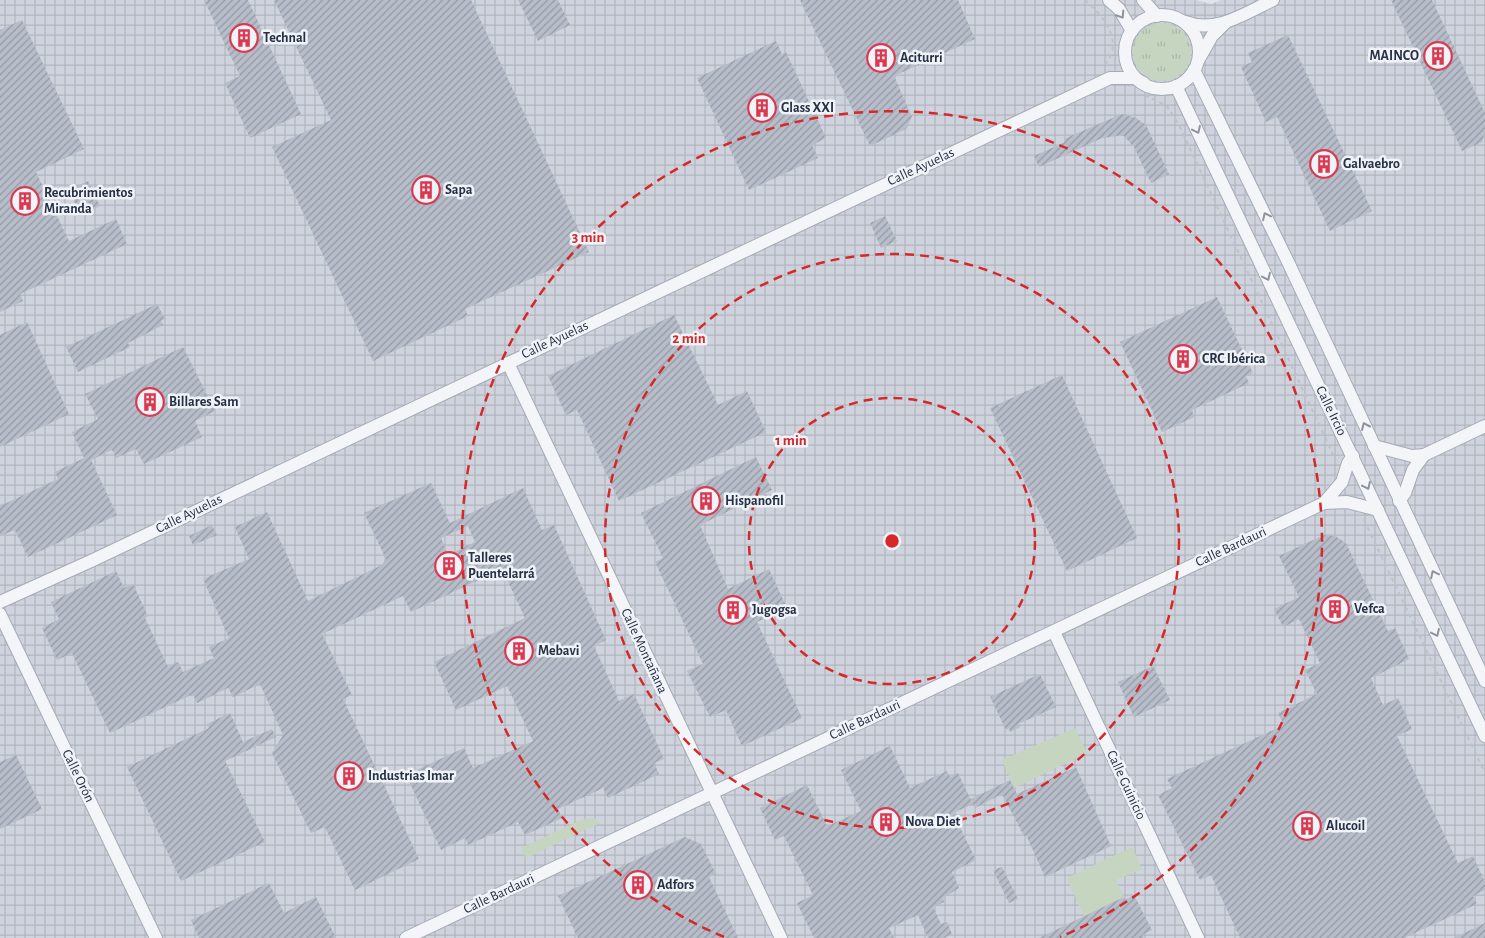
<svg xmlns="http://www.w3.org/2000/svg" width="1485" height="938" font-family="'Alegreya Sans',sans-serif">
	<defs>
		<pattern id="industrial-grid" width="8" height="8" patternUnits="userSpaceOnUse" patternTransform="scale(1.25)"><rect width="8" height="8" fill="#ced3dd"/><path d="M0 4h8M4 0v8" fill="none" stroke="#b1b6bf"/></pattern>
		<pattern id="grass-tufts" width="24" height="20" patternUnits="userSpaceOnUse" patternTransform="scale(1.25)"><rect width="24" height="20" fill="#c6d5c0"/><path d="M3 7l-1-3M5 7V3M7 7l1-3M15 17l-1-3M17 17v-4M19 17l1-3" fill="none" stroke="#aab7a6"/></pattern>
		<pattern id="building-hatch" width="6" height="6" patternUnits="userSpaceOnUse" patternTransform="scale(1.25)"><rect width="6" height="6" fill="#b7bdc9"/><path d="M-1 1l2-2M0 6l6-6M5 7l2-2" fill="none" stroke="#959aa5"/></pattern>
	</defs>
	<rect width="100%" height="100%" fill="#e0e4eb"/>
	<path fill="url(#industrial-grid)" d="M0 0H1196L1211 4 1221 0H1485V938H0Z"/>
	<circle fill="url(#grass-tufts)" cx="1162" cy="52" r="29"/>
	<g fill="#c6d5c0">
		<path d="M1075 728 1087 753 1014 788 1002 760Z"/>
		<path d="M594 818 600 823 526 858 521 848 581 820Z"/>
		<path d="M1132 847 1142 869 1116 880 1124 897 1084 917 1067 878Z"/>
	</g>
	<g fill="url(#building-hatch)" fill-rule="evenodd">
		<path d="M204 0H248L301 114 250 138 225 83 240 76Z"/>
		<path d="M274 0H471L589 252 465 309 468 316 373 361 272 147 331 120Z"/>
		<path d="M518 0H558L570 25 538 41Z"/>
		<path d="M800 0H958L975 39 894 76 912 117 906 129 870 146Z"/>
		<path d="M1391 0H1432L1485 113V133L1482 142 1462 151Z"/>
		<path d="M22 20 84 149 36 172 69 241 116 219 127 244 20 294 23 301 0 312V30Z"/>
		<path d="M1288 35 1372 211 1330 231 1277 117 1266 122 1241 67 1252 62 1248 53Z"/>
		<path d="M776 41 782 54 786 52 826 138 812 145 818 158 749 190 697 78Z"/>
		<path d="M1122 114 1136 118 1146 125 1169 174 1151 183 1134 147 1123 135 1102 138 1039 167 1034 156 1065 142 1064 139Z"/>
		<path d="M88 181 100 206 81 215 69 190Z"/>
		<path d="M885 216 897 241 881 248 870 223Z"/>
		<path d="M1217 297 1253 373 1246 376 1249 383 1192 410 1194 417 1162 432 1120 342Z"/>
		<path d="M157 304 165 319 161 321 163 325 128 343 130 347 78 372 66 347Z"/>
		<path d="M674 315 718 405 747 391 766 432 619 501 577 410 566 415 548 376Z"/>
		<path d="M27 322 69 414 0 447V335Z"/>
		<path d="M183 347 215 411 195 421 202 437 144 464 136 449 116 458 112 450 91 460 117 515 28 557 15 530 0 536V506L58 479 55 472 84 458 72 432 98 419 85 394Z"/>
		<path d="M1062 375 1137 538 1067 571 990 408Z"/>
		<path d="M756 457 772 490 700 525 728 589 769 569 787 608 757 622 802 718 742 746 726 710 710 717 687 671 703 664 655 562 663 558 641 513Z"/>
		<path d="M431 483 450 523 523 488 542 530 554 525 606 640 594 646 619 701 634 694 664 759 654 763 659 774 608 798 603 788 558 809 562 818 525 835 518 822 468 845 465 838 441 850 406 775 464 748 473 768 533 741 507 686 456 710 434 662 525 618 502 569 411 612 403 596 322 634 352 695 343 699 419 859 355 890 325 827 311 833 272 753 283 735 260 684 233 697 228 688 197 703 193 694 110 733 72 653 57 660 42 628 59 619 51 602 116 571 124 588 133 584 148 616 145 618 168 667 178 662 183 672 214 658 209 647 229 638 203 579 249 559 235 527 267 512 308 601 382 565 386 559 364 513ZM468 526 475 542 448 555 441 538Z"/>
		<path d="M212 525 217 535 193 545 189 536Z"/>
		<path d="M1324 535 1335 536 1346 543 1388 631 1395 628 1409 659 1371 678 1383 705 1398 698 1412 729 1397 736 1458 863 1473 856 1485 882V890L1473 896 1477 904 1404 938H1240L1211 875 1200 880 1158 795 1172 788 1167 779 1284 725 1278 713 1317 694 1305 670 1320 663 1299 619 1283 627 1274 609 1299 597 1279 556Z"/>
		<path d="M1153 666 1170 700 1134 717 1118 682Z"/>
		<path d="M1040 674 1056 707 1018 724 1020 727 1010 732 1009 728 1006 730 990 697Z"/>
		<path d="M230 713 243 742 272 729 276 737 225 761 265 842 181 881 127 767 209 728 207 724Z"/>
		<path d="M890 746 910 788 947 771 950 777 958 773 973 804 953 813 976 860 952 872 959 888 943 898 944 902 933 907 941 924 947 922 952 934 944 938H928L918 915 889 928 894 938H814L797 903 813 895 784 836 775 840 760 808 807 785 827 826 861 811 841 770Z"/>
		<path d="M16 755 42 809 0 829V762Z"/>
		<path d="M1076 767 1111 846 1045 877 1026 835 1024 836 1002 794 975 808 971 799 1010 780 1017 794Z"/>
		<path d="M685 837 701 844 716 874 709 877 738 938H578L558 896Z"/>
		<path d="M1002 867 1018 899 1009 903 993 870Z"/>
		<path d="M269 883 284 913 316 897 336 938H199L191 920Z"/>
		<path d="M1134 895 1152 930 1142 935 1144 938H1039L1124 897 1125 900Z"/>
		<path d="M1485 923V938H1454Z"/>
	</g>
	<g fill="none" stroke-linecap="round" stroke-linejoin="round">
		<defs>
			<g id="minor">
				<path d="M1109 0 1119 9 1132 31"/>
				<path d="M1143 0 1157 16"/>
				<circle cx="1162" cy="52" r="37"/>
				<path d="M1186 22C1215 34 1246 13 1273 0"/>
				<path d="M1199 59 1212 36 1225 23"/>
				<path d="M1194 70 1289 264 1485 681"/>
				<path d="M1176 86 1485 736"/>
				<path d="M508 363 781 938"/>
				<path d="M1374 446 1412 456 1424 455 1485 426"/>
				<path d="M1399 501 1405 493 1413 470 1424 455"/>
				<path d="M1324 503 1347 502 1378 510"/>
				<path d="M0 602 91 561 1110 78H1134L1144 83"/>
				<path d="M0 614 156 938"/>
				<path d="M1054 632 1198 938"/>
				<path d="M406 938 1324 503 1342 482 1348 463 1353 456"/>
			</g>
		</defs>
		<use href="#minor" stroke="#a5abb6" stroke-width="14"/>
		<g stroke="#bec2c9" stroke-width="2" stroke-dasharray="4 4" stroke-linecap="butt">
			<path d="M1085 0C1104 17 1125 41 1104 66"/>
			<path d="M1145 95 1167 106 1179 125 1336 461"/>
			<path d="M1364 520 1485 773"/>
		</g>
		<use href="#minor" stroke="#f3f5f8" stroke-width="12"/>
	</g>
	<defs><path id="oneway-chevron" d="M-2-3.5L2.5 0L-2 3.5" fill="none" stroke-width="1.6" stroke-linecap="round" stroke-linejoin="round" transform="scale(1.25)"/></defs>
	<g stroke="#8d939e">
		<use href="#oneway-chevron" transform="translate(1121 15) rotate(57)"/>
		<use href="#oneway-chevron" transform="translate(1197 130) rotate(65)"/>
		<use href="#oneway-chevron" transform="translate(1266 216) rotate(-116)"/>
		<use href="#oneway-chevron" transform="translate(1267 277) rotate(65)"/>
		<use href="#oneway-chevron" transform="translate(1365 426) rotate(-114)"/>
		<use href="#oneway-chevron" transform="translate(1367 486) rotate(65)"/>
		<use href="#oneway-chevron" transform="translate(1434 574) rotate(-116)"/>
		<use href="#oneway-chevron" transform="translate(1436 633) rotate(65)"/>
	</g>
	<g fill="none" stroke="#d62828" stroke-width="2.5" stroke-dasharray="9 6">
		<circle cx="892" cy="541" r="143"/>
		<circle cx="892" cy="541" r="287"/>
		<path d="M724 937A430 430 0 1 1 1060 937"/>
	</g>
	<defs>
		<symbol id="building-ring" viewBox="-11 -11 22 22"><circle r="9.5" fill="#f0f3f8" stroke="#db3950" stroke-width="1.5"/><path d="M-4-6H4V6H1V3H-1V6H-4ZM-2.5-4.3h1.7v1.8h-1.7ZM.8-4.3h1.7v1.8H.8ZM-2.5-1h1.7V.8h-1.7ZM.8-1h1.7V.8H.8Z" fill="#db3950"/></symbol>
	</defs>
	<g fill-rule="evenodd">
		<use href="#building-ring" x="228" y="22" width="32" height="32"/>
		<use href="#building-ring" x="1422" y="40" width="32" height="32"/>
		<use href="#building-ring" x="865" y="42" width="32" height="32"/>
		<use href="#building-ring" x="746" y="92" width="32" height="32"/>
		<use href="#building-ring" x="1308" y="148" width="32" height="32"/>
		<use href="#building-ring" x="410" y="174" width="32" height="32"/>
		<use href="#building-ring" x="9" y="185" width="32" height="32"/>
		<use href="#building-ring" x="1167" y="343" width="32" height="32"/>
		<use href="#building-ring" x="134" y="386" width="32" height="32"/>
		<use href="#building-ring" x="690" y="485" width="32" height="32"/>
		<use href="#building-ring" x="433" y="550" width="32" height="32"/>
		<use href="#building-ring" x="1319" y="593" width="32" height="32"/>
		<use href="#building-ring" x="717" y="594" width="32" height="32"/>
		<use href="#building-ring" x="503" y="635" width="32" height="32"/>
		<use href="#building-ring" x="333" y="760" width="32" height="32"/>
		<use href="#building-ring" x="870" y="806" width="32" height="32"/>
		<use href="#building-ring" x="1291" y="810" width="32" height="32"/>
		<use href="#building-ring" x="622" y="869" width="32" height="32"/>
	</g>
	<g text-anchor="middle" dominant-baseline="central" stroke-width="5" stroke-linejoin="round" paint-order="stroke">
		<g font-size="14" font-weight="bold" fill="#273144" stroke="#f0f3f8" text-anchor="start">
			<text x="263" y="38">Technal</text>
			<text x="1419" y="56" text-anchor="end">MAINCO</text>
			<text x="900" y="58">Aciturri</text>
			<text x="781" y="108">Glass XXI</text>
			<text x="1343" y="164">Galvaebro</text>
			<text x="445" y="190">Sapa</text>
			<text x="44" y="193">Recubrimientos<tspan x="44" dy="16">Miranda</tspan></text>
			<text x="1202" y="359">CRC Ibérica</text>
			<text x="169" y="402">Billares Sam</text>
			<text x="725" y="501">Hispanofil</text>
			<text x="468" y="558">Talleres<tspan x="468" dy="16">Puentelarrá</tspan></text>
			<text x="1354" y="609">Vefca</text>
			<text x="752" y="610">Jugogsa</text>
			<text x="538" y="651">Mebavi</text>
			<text x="368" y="776">Industrias Imar</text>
			<text x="905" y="822">Nova Diet</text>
			<text x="1326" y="826">Alucoil</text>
			<text x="657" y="885">Adfors</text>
		</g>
		<g font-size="14" fill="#273144" stroke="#f0f3f8">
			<text transform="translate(921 167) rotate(-25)">Calle Ayuelas</text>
			<text transform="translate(555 340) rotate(-25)">Calle Ayuelas</text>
			<text transform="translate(1331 411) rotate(64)">Calle Ircio</text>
			<text transform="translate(189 514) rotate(-26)">Calle Ayuelas</text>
			<text transform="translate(1231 547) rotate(-25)">Calle Bardauri</text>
			<text transform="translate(644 651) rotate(65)">Calle Montañana</text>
			<text transform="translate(865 720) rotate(-25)">Calle Bardauri</text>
			<text transform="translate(78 776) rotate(64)">Calle Orón</text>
			<text transform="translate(1126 785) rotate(65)">Calle Guinicio</text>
			<text transform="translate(499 894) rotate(-25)">Calle Bardauri</text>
		</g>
	</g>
	<circle cx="892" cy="541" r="8" fill="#d62828" stroke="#f0f3f8" stroke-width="2.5"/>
	<g font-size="15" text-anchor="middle" font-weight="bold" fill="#d62828" stroke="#f0f3f8" stroke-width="5" stroke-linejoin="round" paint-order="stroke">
		<text x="588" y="242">3 min</text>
		<text x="689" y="343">2 min</text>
		<text x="791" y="445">1 min</text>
	</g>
</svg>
